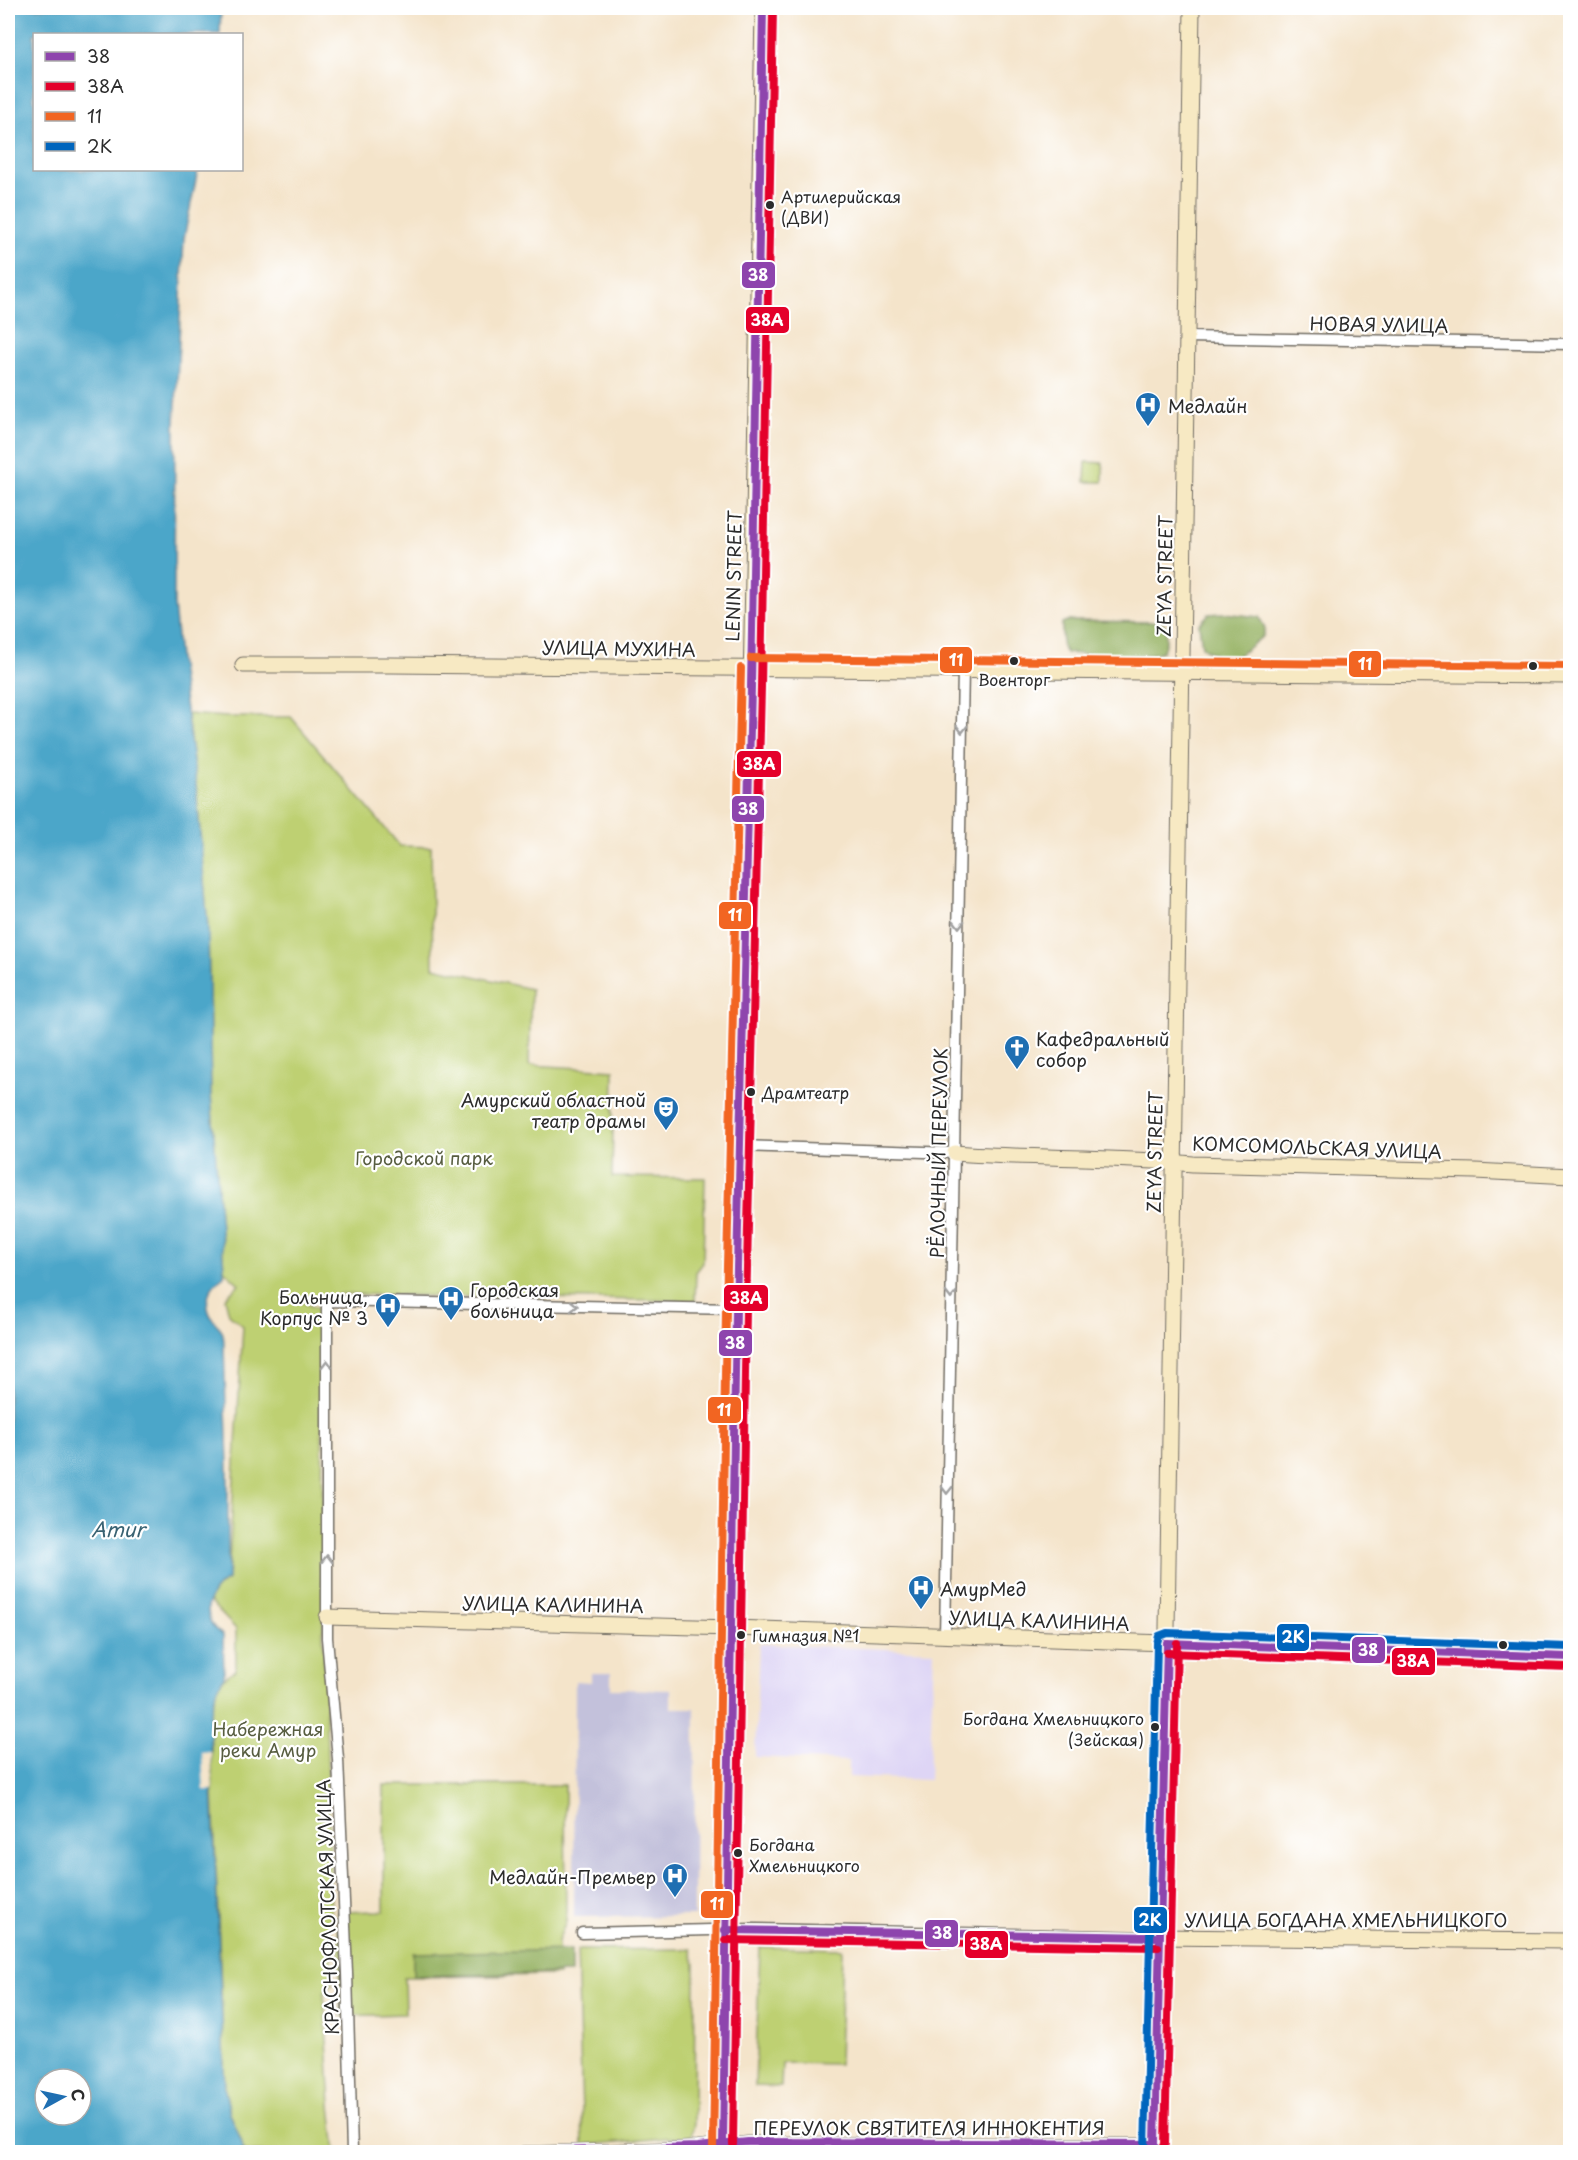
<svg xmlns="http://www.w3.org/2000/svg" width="1578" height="2160" font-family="'Playpen Sans',sans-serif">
	<rect width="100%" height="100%" fill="#fff"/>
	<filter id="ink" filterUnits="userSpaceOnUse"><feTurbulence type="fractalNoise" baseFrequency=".0167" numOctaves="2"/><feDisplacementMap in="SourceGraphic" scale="12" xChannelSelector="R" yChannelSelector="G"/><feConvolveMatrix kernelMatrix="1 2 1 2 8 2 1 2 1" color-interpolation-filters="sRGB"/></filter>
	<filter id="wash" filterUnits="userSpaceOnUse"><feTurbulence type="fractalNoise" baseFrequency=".008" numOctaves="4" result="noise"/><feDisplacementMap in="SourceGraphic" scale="24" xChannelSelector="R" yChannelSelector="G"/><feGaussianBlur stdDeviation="1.35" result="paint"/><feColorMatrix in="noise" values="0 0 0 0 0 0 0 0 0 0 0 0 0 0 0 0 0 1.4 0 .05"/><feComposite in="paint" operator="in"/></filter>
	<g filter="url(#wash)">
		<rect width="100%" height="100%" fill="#f4e4ca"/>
		<path fill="#ded5f5" d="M759 1644 934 1651 929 1780 849 1777V1761L755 1757Z"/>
		<path fill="#c3c1db" d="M591 1673H611V1689L671 1690V1708H695L694 1916 574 1917 575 1681 591 1682Z"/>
		<g fill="#bed072" stroke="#747e4e" stroke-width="1.5">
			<path d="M1086 462 1103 463V482H1085Z"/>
			<path d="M187 714 226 717H291L400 846 431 847 433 967 531 989 529 1065 614 1070 612 1177 705 1178 703 1263 696 1272 695 1301 343 1294 296 1299 322 1311 323 1629 329 1809 332 1985 324 1993 331 2105 336 2152H243L242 2143 230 2113 225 2090 210 1716C215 1695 215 1680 236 1670V1629L208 1600 215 1589 228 1580 243 1326 229 1314 225 1298 239 1284 224 1270 211 1094 208 928 196 784Z"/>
			<path d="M384 1785H565L566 1921 558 1941 559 1975 404 1977 405 2014 341 2016 338 1912 384 1911Z"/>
			<path d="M760 1947 842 1949 839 2064 782 2063 781 2087 755 2086Z"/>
			<path d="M691 1949 695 1964 694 2124 691 2136 583 2145 577 1950Z"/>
		</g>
		<g fill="#96b264" stroke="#606e48" stroke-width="1.5">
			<path d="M1224 613 1259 617 1265 628 1263 636 1237 657 1217 656 1202 647 1199 624 1209 614Z"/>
			<path d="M1067 621 1162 622 1166 626V641L1163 651C1141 661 1091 654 1066 653L1062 647V623Z"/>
			<path d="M571 1950V1973L413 1976V1953Z"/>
		</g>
		<path fill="#4ba6c9" stroke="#3b687a" stroke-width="1.5" fill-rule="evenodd" d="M8 8H221L220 34H34V170H198L184 238 175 424 174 604 179 658 196 784 208 928 211 1094 224 1270V1276C210 1286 202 1301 212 1318 214 1322 218 1325 221 1329 224 1333 224 1342 224 1347L228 1465V1580C205 1590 200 1622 223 1635L224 1676 214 1696 210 1716V1736L225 2090 230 2113 242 2143 243 2152H8ZM45 2079H81V2115H45Z"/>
		<path fill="#f4e4ca" d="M211 1752 213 1790H204L202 1753Z"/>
	</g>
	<g filter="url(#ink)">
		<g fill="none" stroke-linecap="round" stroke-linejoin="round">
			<defs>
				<g id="street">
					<path d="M1187 337 1570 344"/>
					<path d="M739 1146 955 1153"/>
					<path d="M945 1637 963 670"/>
					<path d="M582 1933 754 1929 1158 1937"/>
					<path d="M352 2152 347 1973 338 1759 327 1638V1301L736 1309"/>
					<path d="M523 2152 698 2147 748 2142 1155 2144"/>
				</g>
				<g id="secondary">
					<path d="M243 665H391L1570 676"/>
					<path d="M955 1153C1034 1159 1114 1156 1193 1164L1475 1171 1570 1176"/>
					<path d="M327 1617 732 1628 1570 1657"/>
					<path d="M1158 1937 1570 1941"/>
					<path d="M723 2152 732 1628 736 1309 751 687 763 8"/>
					<path d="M1155 2152 1167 1629 1192 8"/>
				</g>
			</defs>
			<use href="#street" stroke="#716c63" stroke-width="13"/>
			<use href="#secondary" stroke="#716c63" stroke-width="17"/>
			<use href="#street" stroke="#fff" stroke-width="10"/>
			<use href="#secondary" stroke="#f7e9c3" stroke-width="15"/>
			<defs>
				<g id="bus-1">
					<path d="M1167 1643 1570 1657"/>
					<path d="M725 1930 1158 1937"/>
					<path d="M723 2144 736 1309 751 687 763 8"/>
					<path d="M523 2152 698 2147 748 2142 1155 2144 1167 1643"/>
				</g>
				<g id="bus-2">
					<path d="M1167 1653 1570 1667"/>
					<path d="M725 1940 1158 1947"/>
					<path d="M733 2144 746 1309 761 687 773 8"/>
					<path d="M1161 2152 1165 2144 1177 1643"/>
				</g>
				<g id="bus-3">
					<path d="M751 658 1570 666"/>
					<path d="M713 2152 726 1309 741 668"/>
				</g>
				<path id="bus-4" d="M1145 2152 1157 1643 1159 1636 1167 1633 1570 1647"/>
			</defs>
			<use href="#bus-1" stroke="#fff" stroke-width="12"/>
			<use href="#bus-2" stroke="#fff" stroke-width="12"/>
			<use href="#bus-3" stroke="#fff" stroke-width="12"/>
			<use href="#bus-4" stroke="#fff" stroke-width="12"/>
			<use href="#bus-1" stroke="#8e44ad" stroke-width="8"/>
			<use href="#bus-2" stroke="#e4002b" stroke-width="8"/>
			<use href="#bus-3" stroke="#f26522" stroke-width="8"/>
			<use href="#bus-4" stroke="#0065bd" stroke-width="8"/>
		</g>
		<defs><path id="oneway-chevron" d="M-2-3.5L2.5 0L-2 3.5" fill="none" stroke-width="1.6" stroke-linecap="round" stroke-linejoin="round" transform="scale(1.5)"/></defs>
		<g stroke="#a0a0a0">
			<use href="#oneway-chevron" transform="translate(962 729) rotate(91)"/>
			<use href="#oneway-chevron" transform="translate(959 924) rotate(91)"/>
			<use href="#oneway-chevron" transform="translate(951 1295) rotate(91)"/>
			<use href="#oneway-chevron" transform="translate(574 1306) rotate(1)"/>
			<use href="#oneway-chevron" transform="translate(327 1364) rotate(-90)"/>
			<use href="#oneway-chevron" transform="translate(947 1490) rotate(91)"/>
			<use href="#oneway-chevron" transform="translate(327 1559) rotate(-90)"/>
		</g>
	</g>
	<defs>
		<symbol id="hospital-pin" viewBox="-11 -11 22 30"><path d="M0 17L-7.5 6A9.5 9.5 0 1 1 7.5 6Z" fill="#1f6fb2" stroke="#fff"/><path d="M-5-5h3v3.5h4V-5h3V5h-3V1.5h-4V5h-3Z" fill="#fff"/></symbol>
		<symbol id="church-pin" viewBox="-11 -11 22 30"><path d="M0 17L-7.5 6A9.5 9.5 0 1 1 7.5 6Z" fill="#1f6fb2" stroke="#fff"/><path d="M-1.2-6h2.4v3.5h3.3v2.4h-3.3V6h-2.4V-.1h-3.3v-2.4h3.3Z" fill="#fff"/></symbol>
		<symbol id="theatre-pin" viewBox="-11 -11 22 30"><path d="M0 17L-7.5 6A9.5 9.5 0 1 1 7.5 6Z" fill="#1f6fb2" stroke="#fff"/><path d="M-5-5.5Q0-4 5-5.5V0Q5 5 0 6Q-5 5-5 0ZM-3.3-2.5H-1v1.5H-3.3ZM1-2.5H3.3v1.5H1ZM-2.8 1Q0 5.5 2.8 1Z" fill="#fff"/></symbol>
	</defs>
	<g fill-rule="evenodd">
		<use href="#hospital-pin" x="1133" y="390" width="30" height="40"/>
		<use href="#church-pin" x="1002" y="1033" width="30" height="40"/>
		<use href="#theatre-pin" x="651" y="1094" width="30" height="40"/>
		<use href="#hospital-pin" x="436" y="1284" width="30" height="40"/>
		<use href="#hospital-pin" x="373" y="1291" width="30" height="40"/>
		<use href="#hospital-pin" x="906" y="1573" width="30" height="40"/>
		<use href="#hospital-pin" x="660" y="1861" width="30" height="40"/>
	</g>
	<g fill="#2b2b2b" stroke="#fff" stroke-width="2">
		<circle cx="770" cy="205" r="5"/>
		<circle cx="1014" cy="661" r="5"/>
		<circle cx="1533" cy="666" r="5"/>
		<circle cx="751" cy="1092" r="5"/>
		<circle cx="741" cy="1635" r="5"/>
		<circle cx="1503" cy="1645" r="5"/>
		<circle cx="1155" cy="1727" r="5"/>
		<circle cx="738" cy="1853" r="5"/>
	</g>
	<g text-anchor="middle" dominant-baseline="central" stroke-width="4.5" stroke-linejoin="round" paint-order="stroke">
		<g font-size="16" fill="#2b2b2b" stroke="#fff" text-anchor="start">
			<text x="781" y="196">Артилерийская<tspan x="781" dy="21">(ДВИ)</tspan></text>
			<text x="1014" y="679" text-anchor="middle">Военторг</text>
			<text x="762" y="1092">Драмтеатр</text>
			<text x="752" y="1635">Гимназия №1</text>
			<text x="1144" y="1718" text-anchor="end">Богдана Хмельницкого<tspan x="1144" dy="21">(Зейская)</tspan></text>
			<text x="749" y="1844">Богдана<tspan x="749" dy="21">Хмельницкого</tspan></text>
		</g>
		<g font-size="18" fill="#2b2b2b" stroke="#fff">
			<text transform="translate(1379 324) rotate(1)">НОВАЯ УЛИЦА</text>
			<text transform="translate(733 576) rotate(-89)">LENIN STREET</text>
			<text transform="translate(1164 576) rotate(-89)">ZEYA STREET</text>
			<text transform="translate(619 648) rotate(1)">УЛИЦА МУХИНА</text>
			<text transform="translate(1317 1147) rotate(2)">КОМСОМОЛЬСКАЯ УЛИЦА</text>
			<text transform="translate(1154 1152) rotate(-89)">ZEYA STREET</text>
			<text transform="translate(938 1153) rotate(-89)">РЁЛОЧНЫЙ ПЕРЕУЛОК</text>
			<text transform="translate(553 1604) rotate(1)">УЛИЦА КАЛИНИНА</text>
			<text transform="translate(1039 1620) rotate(2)">УЛИЦА КАЛИНИНА</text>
			<text transform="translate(327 1907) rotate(-92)">КРАСНОФЛОТСКАЯ УЛИЦА</text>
			<text x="1346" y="1919">УЛИЦА БОГДАНА ХМЕЛЬНИЦКОГО</text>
			<text x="929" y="2127">ПЕРЕУЛОК СВЯТИТЕЛЯ ИННОКЕНТИЯ</text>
		</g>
		<g font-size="18" fill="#2b2b2b" stroke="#fff" text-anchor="start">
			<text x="1168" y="405">Медлайн</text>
			<text x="1036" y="1038">Кафедральный<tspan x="1036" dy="21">собор</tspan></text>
			<text x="646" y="1099" text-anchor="end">Амурский областной<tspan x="646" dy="21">театр драмы</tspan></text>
			<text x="470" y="1289">Городская<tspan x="470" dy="21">больница</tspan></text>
			<text x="368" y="1296" text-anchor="end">Больница,<tspan x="368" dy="21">Корпус № 3</tspan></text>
			<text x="940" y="1588">АмурМед</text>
			<text x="656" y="1876" text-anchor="end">Медлайн-Премьер</text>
		</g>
		<g font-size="18" fill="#575d40" stroke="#fff">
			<text x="424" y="1157">Городской парк</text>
			<text x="268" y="1728">Набережная<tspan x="268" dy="21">реки Амур</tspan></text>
		</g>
		<g font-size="20" font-style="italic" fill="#396272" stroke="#fff">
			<text x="118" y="1529">Amur</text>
		</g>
	</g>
	<g stroke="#fff" stroke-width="2">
		<rect x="741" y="261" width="35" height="28" rx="6" fill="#8e44ad"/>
		<rect x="745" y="306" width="45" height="28" rx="6" fill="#e4002b"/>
		<rect x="939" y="646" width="34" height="28" rx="6" fill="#f26522"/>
		<rect x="1348" y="650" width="34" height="28" rx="6" fill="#f26522"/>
		<rect x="736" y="750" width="46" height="28" rx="6" fill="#e4002b"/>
		<rect x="731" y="795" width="34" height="28" rx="6" fill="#8e44ad"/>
		<rect x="718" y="901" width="34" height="29" rx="6" fill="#f26522"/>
		<rect x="723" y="1284" width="46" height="28" rx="6" fill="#e4002b"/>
		<rect x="718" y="1329" width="35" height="28" rx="6" fill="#8e44ad"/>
		<rect x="707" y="1396" width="35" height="28" rx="6" fill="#f26522"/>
		<rect x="1276" y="1623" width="34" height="29" rx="6" fill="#0065bd"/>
		<rect x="1351" y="1636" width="35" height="28" rx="6" fill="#8e44ad"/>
		<rect x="1391" y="1647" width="45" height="29" rx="6" fill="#e4002b"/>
		<rect x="700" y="1890" width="34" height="29" rx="6" fill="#f26522"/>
		<rect x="1133" y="1906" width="35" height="28" rx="6" fill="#0065bd"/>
		<rect x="924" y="1919" width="35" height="29" rx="6" fill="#8e44ad"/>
		<rect x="964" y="1930" width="45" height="29" rx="6" fill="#e4002b"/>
	</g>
	<g font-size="16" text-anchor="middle" font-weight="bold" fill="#fff">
		<text x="758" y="281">38</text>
		<text x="767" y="326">38А</text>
		<text x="956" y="666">11</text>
		<text x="1365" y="670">11</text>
		<text x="759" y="770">38А</text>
		<text x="748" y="815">38</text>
		<text x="735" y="921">11</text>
		<text x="746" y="1304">38А</text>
		<text x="735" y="1349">38</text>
		<text x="724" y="1416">11</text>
		<text x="1293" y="1643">2К</text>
		<text x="1368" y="1656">38</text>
		<text x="1413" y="1667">38А</text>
		<text x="717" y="1910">11</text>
		<text x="1150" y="1926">2К</text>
		<text x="942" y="1939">38</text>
		<text x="986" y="1950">38А</text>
	</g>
	<rect width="1578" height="2160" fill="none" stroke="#fff" stroke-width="30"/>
	<rect x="33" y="33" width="210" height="138" fill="#ffffff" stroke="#aaaaaa" stroke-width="1.5"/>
	<rect x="45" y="52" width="30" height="9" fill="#8e44ad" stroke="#aaaaaa" stroke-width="1.5"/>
	<text x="87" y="63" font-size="18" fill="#2b2b2b">38</text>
	<rect x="45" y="82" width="30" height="9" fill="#e4002b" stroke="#aaaaaa" stroke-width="1.5"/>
	<text x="87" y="93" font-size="18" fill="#2b2b2b">38А</text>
	<rect x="45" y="112" width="30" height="9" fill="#f26522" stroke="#aaaaaa" stroke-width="1.5"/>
	<text x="87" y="123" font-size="18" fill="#2b2b2b">11</text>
	<rect x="45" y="142" width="30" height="9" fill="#0065bd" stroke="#aaaaaa" stroke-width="1.5"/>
	<text x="87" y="153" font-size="18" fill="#2b2b2b">2К</text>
	<g transform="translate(63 2097) rotate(82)"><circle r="28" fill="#ffffff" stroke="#aaaaaa" stroke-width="1.5"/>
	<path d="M0-4.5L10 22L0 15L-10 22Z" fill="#1f6fb2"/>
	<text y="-9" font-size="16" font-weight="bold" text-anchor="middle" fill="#2b2b2b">С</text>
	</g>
</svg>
